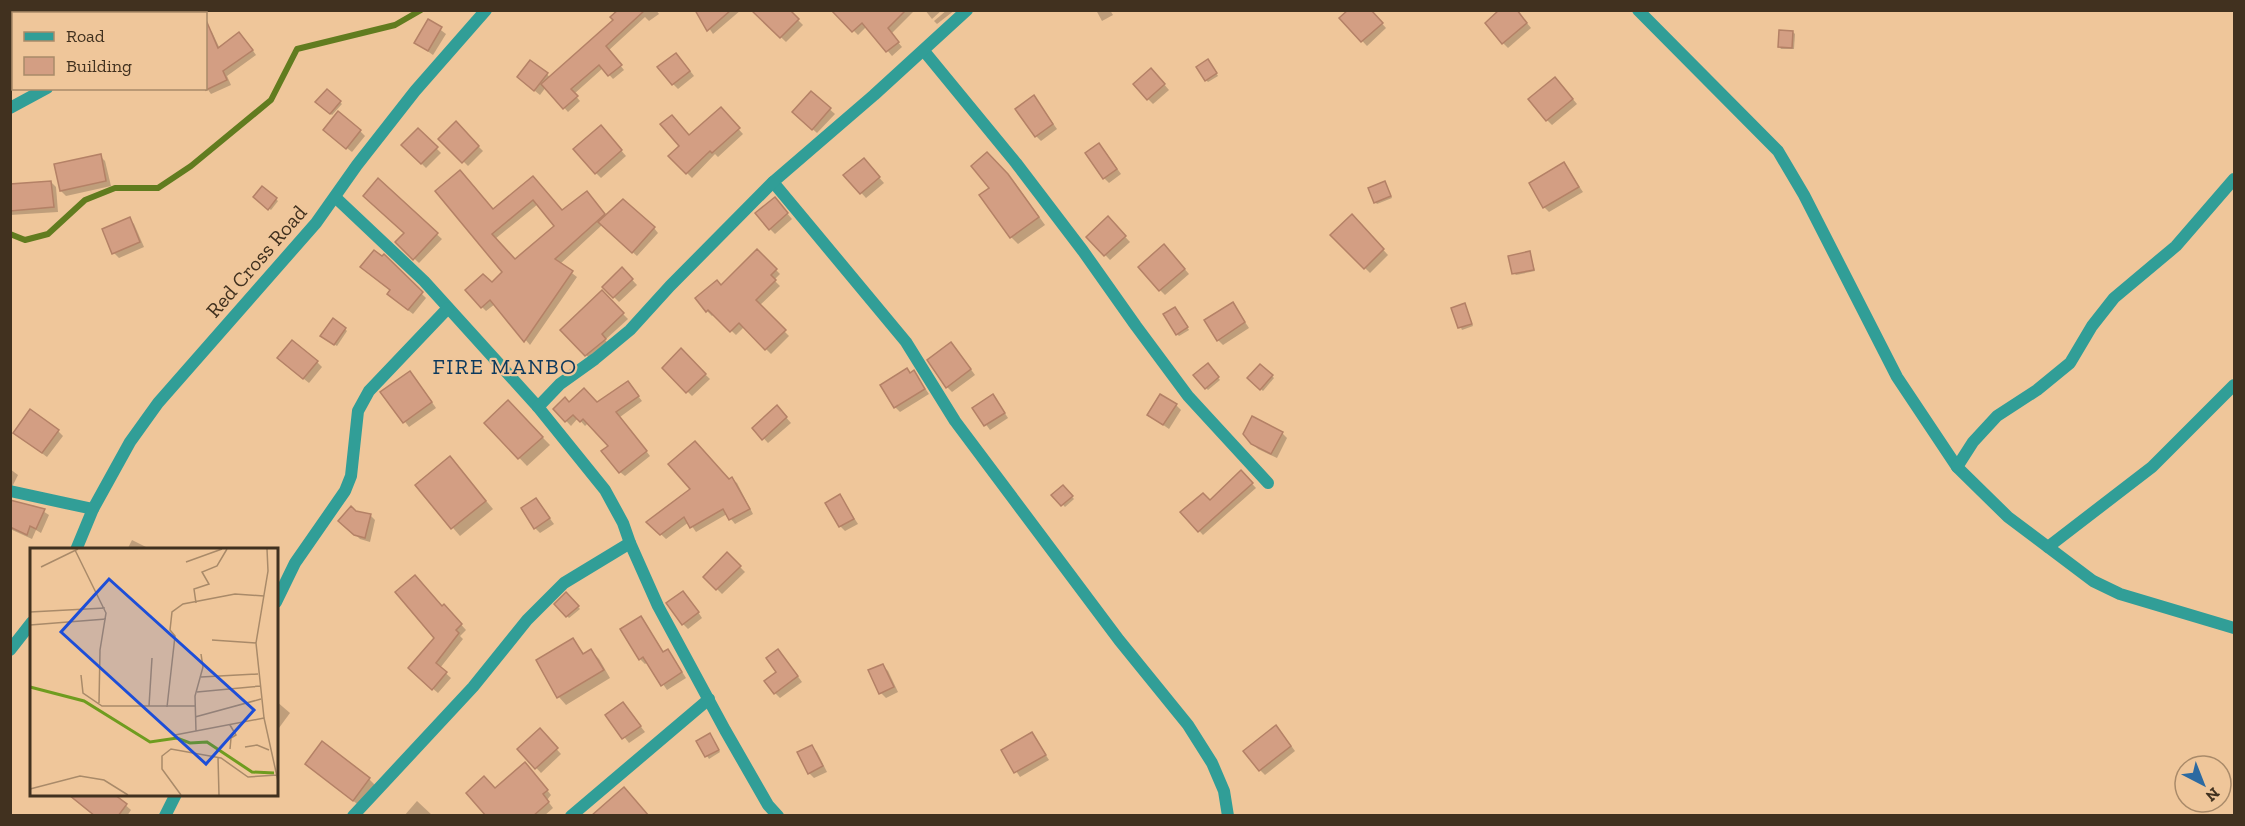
<svg xmlns="http://www.w3.org/2000/svg" width="2245" height="826" font-family="'Zilla Slab',serif">
	<rect width="100%" height="100%" fill="#efc69a"/>
	<g fill="#0003" fill-rule="evenodd">
		<path d="M612 10H656L659 14 649 21 645 17 608 51 624 70 613 79 603 68 574 94 580 101 568 112 546 87 540 95 524 82 547 74 550 78 615 20 616 15Z"/>
		<path d="M697 10H741L713 34Z"/>
		<path d="M788 10 803 25 786 42 759 16Z"/>
		<path d="M839 10H915L891 34 902 47 892 56 867 26 858 35 836 13Z"/>
		<path d="M925 10H942L932 19Z"/>
		<path d="M947 10H955L937 24 934 21Z"/>
		<path d="M1096 10H1110L1113 15 1102 21Z"/>
		<path d="M1370 10 1386 28 1367 46 1341 18Z"/>
		<path d="M1516 10 1531 28 1508 48 1503 43Z"/>
		<path d="M429 21 446 34 433 55 416 43Z"/>
		<path d="M207 27 212 32 220 49 244 38 256 55 227 76 231 85 211 94 206 87V28Z"/>
		<path d="M1793 32 1795 34 1794 49H1781L1779 46Z"/>
		<path d="M681 59 694 76 678 89 673 84Z"/>
		<path d="M1210 63 1218 76 1208 82 1206 80Z"/>
		<path d="M1156 75 1169 90 1153 104 1148 99Z"/>
		<path d="M1560 84 1577 104 1552 125 1547 120Z"/>
		<path d="M327 91 342 104 332 115 317 102Z"/>
		<path d="M811 93 835 114 817 133 794 112Z"/>
		<path d="M1038 102 1057 129 1041 141 1036 136Z"/>
		<path d="M720 109 743 134 718 157 715 154 692 178 670 156Z"/>
		<path d="M456 124 483 151 468 166 441 139Z"/>
		<path d="M418 130 441 153 426 168 403 145Z"/>
		<path d="M360 131 365 136 352 152 330 135Z"/>
		<path d="M605 132 626 156 601 178 596 173Z"/>
		<path d="M1104 150 1121 174 1109 183 1104 178Z"/>
		<path d="M987 154 1015 183 1045 225 1018 244 1011 237 991 188Z"/>
		<path d="M100 156 105 161 111 186 66 196 61 191Z"/>
		<path d="M1564 164 1583 192 1549 212 1544 207Z"/>
		<path d="M868 165 884 183 866 198 845 175Z"/>
		<path d="M533 178 562 212 591 198 606 217 654 228 658 233 637 256 602 225 560 264 577 277 530 345 495 304 486 311 482 307 492 284 504 272 437 191 493 211ZM538 204 556 226 515 261 495 239Z"/>
		<path d="M378 181 442 239 419 263 397 242 406 233Z"/>
		<path d="M51 182 56 187 58 212 10 215V186Z"/>
		<path d="M1385 183 1392 198 1377 204 1375 202Z"/>
		<path d="M263 188 278 201 271 210 255 197Z"/>
		<path d="M779 204 792 219 775 234 770 229Z"/>
		<path d="M1352 216 1388 255 1370 273 1332 235Z"/>
		<path d="M129 219 134 224 144 247 119 258 114 253Z"/>
		<path d="M1108 219 1130 242 1110 260 1088 237Z"/>
		<path d="M757 251 780 274 774 280 780 286 759 306 789 336 771 354 744 327 736 335 714 314 712 316 707 311 721 287Z"/>
		<path d="M1169 251 1189 274 1165 295 1160 290Z"/>
		<path d="M1530 253 1535 271 1516 275 1514 273Z"/>
		<path d="M384 257 426 298 413 314 394 299 382 258Z"/>
		<path d="M622 269 637 285 619 302 604 287Z"/>
		<path d="M602 293 628 319 605 340 610 345 591 360 562 330Z"/>
		<path d="M1233 304 1249 328 1223 345 1218 340Z"/>
		<path d="M1464 305 1473 326 1462 330 1453 309Z"/>
		<path d="M1177 311 1189 330 1179 336 1177 334Z"/>
		<path d="M345 329 347 331 337 346 324 338Z"/>
		<path d="M956 349 975 375 952 392 947 387Z"/>
		<path d="M681 351 710 379 692 396 664 368Z"/>
		<path d="M317 362 322 367 309 383 284 363Z"/>
		<path d="M1208 365 1220 380 1208 390 1195 376Z"/>
		<path d="M1260 366 1274 378 1263 391 1249 378Z"/>
		<path d="M914 372 929 394 900 412 895 407Z"/>
		<path d="M415 378 436 408 409 427 383 392Z"/>
		<path d="M628 383 642 401 620 417 650 456 625 476 620 472 610 446 588 423 585 426 578 418 571 426 555 409 569 404H597Z"/>
		<path d="M997 401 1008 418 990 430 974 408Z"/>
		<path d="M508 402 550 445 527 466 486 423Z"/>
		<path d="M1176 405 1181 410 1169 429 1149 415Z"/>
		<path d="M777 407 791 423 768 443 754 428Z"/>
		<path d="M58 431 63 436 47 457 20 437Z"/>
		<path d="M1282 433 1287 438 1277 458 1258 449 1252 443Z"/>
		<path d="M450 458 493 509 460 536 417 486Z"/>
		<path d="M10 469 18 475 12 487H10Z"/>
		<path d="M1241 472 1256 488 1203 535 1183 513 1210 502Z"/>
		<path d="M732 479 737 483 753 514 735 524 727 514 696 532 689 522 666 539 648 522Z"/>
		<path d="M1063 487 1074 499 1065 507 1054 495Z"/>
		<path d="M840 496 858 524 845 531 840 526Z"/>
		<path d="M536 500 554 524 540 533 535 528Z"/>
		<path d="M10 501 35 506 49 515 41 533 36 530 32 539 10 529Z"/>
		<path d="M355 512 370 515 375 520 370 542 360 539 340 520Z"/>
		<path d="M132 540 152 550H127Z"/>
		<path d="M727 554 745 572 722 594 705 577Z"/>
		<path d="M566 594 580 609 569 618 556 605Z"/>
		<path d="M688 597 702 618 688 629 683 624Z"/>
		<path d="M444 606 466 630 460 636 463 639 440 668 451 678 438 693 415 673 436 638Z"/>
		<path d="M641 618 664 653 668 651 672 656 686 678 667 690 648 662 645 664 640 659Z"/>
		<path d="M572 639 585 655 591 651 599 659 610 678 566 705 559 697 538 660Z"/>
		<path d="M783 656 802 682 780 698 775 693Z"/>
		<path d="M883 666 888 671 898 692 886 698 881 693Z"/>
		<path d="M276 701 290 713 276 732Z"/>
		<path d="M623 704 645 732 629 743 607 715Z"/>
		<path d="M540 731 561 754 541 773 519 749Z"/>
		<path d="M1281 732 1295 751 1265 775 1260 770Z"/>
		<path d="M1032 734 1049 760 1020 777 1003 751Z"/>
		<path d="M712 737 720 752 709 759 698 741Z"/>
		<path d="M812 747 817 752 827 772 814 778 809 773Z"/>
		<path d="M307 764 369 779 377 787 361 807Z"/>
		<path d="M530 769 551 795 547 800 553 808 544 816H501L495 790Z"/>
		<path d="M87 794H113L131 810 127 816H96L81 802Z"/>
		<path d="M417 801 433 816H404Z"/>
	</g>
	<g fill="none" stroke-linecap="round" stroke-linejoin="round">
		<path stroke="#617c1f" stroke-width="6" d="M10 234 25 240 48 234 85 200 115 188H158L191 166 271 100 297 49 395 25 421 10"/>
	</g>
	<g fill="#d39e83" stroke="#b48166" stroke-width="1.5" fill-rule="evenodd">
		<path d="M618 10H645L606 46 622 65 608 76 599 65 571 89 578 96 563 109 541 84 613 20 610 17Z"/>
		<path d="M695 10H731L707 31Z"/>
		<path d="M751 10H790L799 19 780 38Z"/>
		<path d="M831 10H906L888 28 899 42 886 52 862 23 852 32Z"/>
		<path d="M1348 10H1371L1383 23 1361 42 1339 18Z"/>
		<path d="M1499 10H1517L1527 23 1502 44 1485 23Z"/>
		<path d="M428 19 442 27 428 51 414 43Z"/>
		<path d="M206 20 218 48 239 32 253 50 223 71 227 80 206 90Z"/>
		<path d="M1779 30 1793 31 1792 48 1778 47Z"/>
		<path d="M676 53 690 71 672 85 657 67Z"/>
		<path d="M1208 59 1217 73 1205 81 1196 67Z"/>
		<path d="M530 60 548 73 534 91 517 77Z"/>
		<path d="M1151 68 1165 84 1147 100 1133 84Z"/>
		<path d="M1555 77 1573 99 1546 121 1528 99Z"/>
		<path d="M327 89 341 101 330 114 315 102Z"/>
		<path d="M811 91 831 108 812 130 792 112Z"/>
		<path d="M1034 95 1053 124 1035 137 1015 109Z"/>
		<path d="M721 107 740 128 712 153 710 151 686 174 668 156 679 146 660 124 672 115 689 135Z"/>
		<path d="M338 111 361 130 346 149 323 130Z"/>
		<path d="M456 121 479 146 462 163 438 139Z"/>
		<path d="M601 125 622 150 595 174 573 149Z"/>
		<path d="M418 128 438 147 421 164 401 145Z"/>
		<path d="M1099 143 1117 169 1103 179 1085 153Z"/>
		<path d="M987 152 1008 174 1039 217 1010 238 979 195 989 188 971 166Z"/>
		<path d="M101 154 106 181 60 191 54 164Z"/>
		<path d="M864 158 880 177 860 194 843 175Z"/>
		<path d="M1564 162 1579 187 1543 208 1529 183Z"/>
		<path d="M460 170 493 209 533 176 562 210 587 191 605 214 555 259 573 271 524 342 490 300 481 308 465 290 483 274 492 282 502 272 435 191ZM533 200 554 226 515 259 492 234Z"/>
		<path d="M378 178 438 233 413 260 395 242 404 233 363 196Z"/>
		<path d="M51 181 54 207 10 211V184Z"/>
		<path d="M1385 181 1391 196 1374 203 1368 188Z"/>
		<path d="M262 186 277 198 268 210 253 197Z"/>
		<path d="M775 197 788 213 769 230 755 213Z"/>
		<path d="M623 199 655 227 632 253 598 222Z"/>
		<path d="M1352 214 1384 249 1364 269 1330 235Z"/>
		<path d="M1108 216 1126 236 1104 256 1086 237Z"/>
		<path d="M130 217 140 242 112 254 102 229Z"/>
		<path d="M1164 244 1185 269 1159 291 1138 267Z"/>
		<path d="M757 249 777 269 771 275 776 280 756 300 786 330 765 350 739 323 730 332 708 310 706 312 695 298 717 280 721 285Z"/>
		<path d="M374 250 382 256 384 254 423 292 408 310 387 294 390 290 360 267Z"/>
		<path d="M1530 251 1534 270 1512 274 1508 256Z"/>
		<path d="M622 267 633 279 613 298 602 287Z"/>
		<path d="M602 290 624 313 602 334 606 339 585 356 560 330Z"/>
		<path d="M1233 302 1245 322 1217 341 1204 320Z"/>
		<path d="M1465 303 1472 324 1458 328 1451 308Z"/>
		<path d="M1175 307 1188 327 1176 335 1163 314Z"/>
		<path d="M333 318 346 328 334 345 320 336Z"/>
		<path d="M292 340 318 361 303 379 277 358Z"/>
		<path d="M951 342 971 369 946 388 927 360Z"/>
		<path d="M681 348 706 374 686 393 662 368Z"/>
		<path d="M1208 363 1219 377 1205 389 1193 375Z"/>
		<path d="M1260 364 1273 375 1260 390 1247 378Z"/>
		<path d="M907 368 910 373 914 370 925 389 894 408 880 385Z"/>
		<path d="M410 371 432 402 403 423 380 392Z"/>
		<path d="M628 381 639 396 616 412 647 451 619 473 601 451 608 446 583 419 580 422 573 415 565 422 553 409 565 397 569 402 584 388 597 402Z"/>
		<path d="M993 394 1005 413 984 426 972 408Z"/>
		<path d="M1160 394 1177 404 1163 425 1147 415Z"/>
		<path d="M508 400 543 437 518 459 484 423Z"/>
		<path d="M777 405 787 417 762 440 752 428Z"/>
		<path d="M30 409 59 430 42 453 13 433Z"/>
		<path d="M1252 416 1283 432 1271 454 1251 444 1243 434Z"/>
		<path d="M695 441 729 479 732 477 750 509 729 520 723 509 690 528 684 517 660 535 646 522 690 489 668 464Z"/>
		<path d="M450 456 486 501 451 529 415 485Z"/>
		<path d="M1241 470 1253 483 1198 532 1180 512 1203 493 1210 500Z"/>
		<path d="M1063 485 1073 496 1061 506 1051 495Z"/>
		<path d="M840 494 854 519 839 527 825 503Z"/>
		<path d="M536 498 550 518 534 529 521 508Z"/>
		<path d="M10 500 45 509 36 529 30 526 27 535 10 527Z"/>
		<path d="M351 506 356 511 371 514 365 538 354 535 338 521Z"/>
		<path d="M727 552 741 566 716 590 703 577Z"/>
		<path d="M415 575 442 606 444 604 462 624 456 630 459 633 436 663 447 672 432 690 408 668 434 638 395 592Z"/>
		<path d="M683 591 699 612 682 625 666 603Z"/>
		<path d="M566 592 579 606 566 617 554 604Z"/>
		<path d="M641 616 663 652 668 649 682 672 661 686 643 657 639 660 620 629Z"/>
		<path d="M573 638 583 654 591 649 604 670 557 698 536 660Z"/>
		<path d="M778 649 798 676 774 694 764 681 776 672 766 658Z"/>
		<path d="M883 664 894 687 879 694 868 670Z"/>
		<path d="M623 702 641 726 622 739 605 715Z"/>
		<path d="M1276 725 1291 746 1259 771 1243 751Z"/>
		<path d="M540 728 558 748 535 769 517 749Z"/>
		<path d="M1032 732 1046 755 1014 773 1001 750Z"/>
		<path d="M710 733 719 750 705 757 696 741Z"/>
		<path d="M322 741 370 778 353 801 305 764Z"/>
		<path d="M812 745 823 766 808 774 797 752Z"/>
		<path d="M525 762 548 790 543 794 549 802 533 816H486L466 793 484 776 495 788Z"/>
		<path d="M624 787 649 816H591Z"/>
		<path d="M69 795H115L127 804 118 816H95Z"/>
	</g>
	<g fill="none" stroke-linecap="round" stroke-linejoin="round">
		<g stroke="#319e97" stroke-width="12">
			<path d="M1638 10 1778 151 1804 195 1897 377 1957 467 2008 517 2093 581 2120 594 2234 628"/>
			<path d="M181 14 186 10"/>
			<path d="M924 51 1016 163 1083 251 1136 326 1188 396 1268 483"/>
			<path d="M10 108 47 88"/>
			<path d="M773 182 906 342 955 421 1119 640 1188 725 1212 763 1224 791 1228 816"/>
			<path d="M335 197 424 281 538 407 605 490 623 523 630 543 658 606 725 730 768 805 778 816"/>
			<path d="M538 407 560 384 595 359 630 330 670 286 773 182 874 95 967 10"/>
			<path d="M1957 467 1973 442 1997 416 2037 390 2070 363 2092 326 2114 298 2176 246 2234 179"/>
			<path d="M10 491 93 509"/>
			<path d="M2048 547 2152 467 2234 385"/>
			<path d="M76 550 93 509 130 442 158 403 316 223 357 165 415 91 486 10"/>
			<path d="M276 602 295 563 345 491 351 476 358 411 369 391 448 308"/>
			<path d="M10 650 32 622"/>
			<path d="M165 816 176 794"/>
			<path d="M353 816 473 687 527 620 564 583 630 543"/>
			<path d="M571 816 709 699"/>
		</g>
	</g>
	<g text-anchor="middle" dominant-baseline="central" stroke-width="4.5" stroke-linejoin="round" paint-order="stroke">
		<g font-size="21" fill="#41311f" stroke="#efc69a">
			<text transform="translate(256 261) rotate(-49)">Red Cross Road</text>
		</g>
		<g font-size="22" letter-spacing="1.5" fill="#0c395d" stroke="#efc69a">
			<text x="505" y="366">FIRE MANBO</text>
		</g>
	</g>
	<g transform="translate(30 548)">
		<rect width="248" height="248" fill="#efc69a"/>
		<path fill="none" stroke="#6f9c1f" stroke-width="3" d="M0 139 54 153 120 194 147 190 160 195 177 194 222 224 244 225"/>
		<path fill="none" stroke="#a98a69" stroke-width="1.5" d="M237 1 238 23 226 95 234 170 248 233M45 2 76 65 70 102 69 155M156 14 192 1M11 19 48 1M166 55 164 41 179 36 172 24 187 18 197 1M248 63V95M0 64 75 60M0 77 76 71M182 92 226 95M51 127 53 145 72 158H165M171 129 228 126M167 144 230 138M119 158 122 110M137 159 145 88 140 82 142 64 153 56 205 46 234 48M165 169 231 151M200 177 206 187 201 190 200 201M166 183 165 148 173 119 171 106M145 187 234 170M215 199 227 197 239 202M188 209 189 247M0 241 50 228 74 232 98 247M151 247 132 221V208L141 201 191 210 218 229 247 227"/>
		<path fill="#1d4ed8" fill-opacity="0.15" stroke="#1d4ed8" stroke-width="3" d="M79 31 224 162 176 216 31 84Z"/>
		<rect width="248" height="248" fill="none" stroke="#41311f" stroke-width="3"/>
	</g>
	<rect width="2245" height="826" fill="none" stroke="#41311f" stroke-width="24"/>
	<rect x="12" y="12" width="195" height="78" fill="#efc69a" stroke="#a98a69" stroke-width="1.5"/>
	<rect x="24" y="32" width="30" height="9" fill="#319e97" stroke="#a98a69" stroke-width="1.5"/>
	<text x="66" y="42" font-size="18" fill="#41311f">Road</text>
	<rect x="24" y="57" width="30" height="18" fill="#d39e83" stroke="#a98a69" stroke-width="1.5"/>
	<text x="66" y="72" font-size="18" fill="#41311f">Building</text>
	<g transform="translate(2203 784) rotate(138)"><circle r="28" fill="#efc69a" stroke="#a98a69" stroke-width="1.5"/>
	<path d="M0-4.5L10 22L0 15L-10 22Z" fill="#2c6aa1"/>
	<text y="-9" font-size="16" font-weight="bold" text-anchor="middle" fill="#41311f">N</text>
	</g>
</svg>
